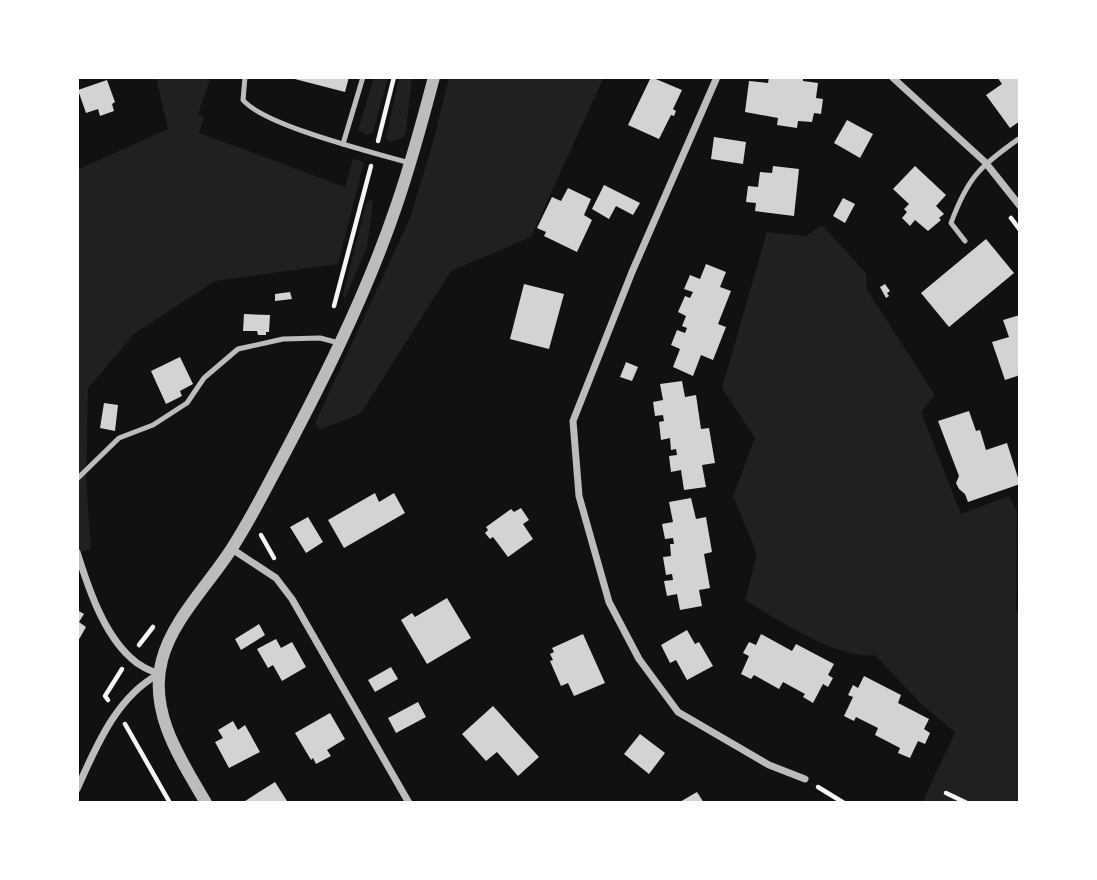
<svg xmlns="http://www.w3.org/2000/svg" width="1097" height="880" font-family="'Public Sans',sans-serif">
	<rect width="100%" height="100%" fill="#111"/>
	<g fill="#202020">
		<path d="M156 77H211L198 114 204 117 199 133 345 187 353 159 364 162 338 264 215 281 134 334 88 388 86 479 91 549 77 553V170L168 129Z"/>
		<path d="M374 77H388L373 132 367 135 358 130Z"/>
		<path d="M399 77H412L406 130 404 137 390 142 386 138Z"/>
		<path d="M449 77H604L531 237 451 271 361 413 320 430 315 423 410 218 435 135Z"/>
		<path d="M369 200 373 201 367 247 345 299 343 295 366 204Z"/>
		<path d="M822 225 866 273 867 290 935 395 921 412 961 514 1009 496 1017 512 1016 610 1020 617V803H922L955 732 921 704 875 655C837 660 777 619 745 600L757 554 733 496 755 438 722 388 767 232 806 236Z"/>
	</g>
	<g fill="#d3d3d3">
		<path d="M287 77H349L345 92Z"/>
		<path d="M651 77 682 90 673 109 676 111 674 116 671 115 659 139 628 125Z"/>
		<path d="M769 77H803V81L818 83 816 98 823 99 821 114 814 113 812 122 798 121 797 128 777 125 778 118 745 112 749 81 768 83Z"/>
		<path d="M997 77H1020V121L1010 128 986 95 1002 84Z"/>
		<path d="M107 80 115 102 112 104 114 111 100 116 98 109 86 113 78 90Z"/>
		<path d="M847 120 873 134 860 158 834 143Z"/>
		<path d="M714 137 746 142 743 164 711 159Z"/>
		<path d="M773 166 799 169 794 216 755 211 756 203 746 202 748 186 758 187 760 172 772 173Z"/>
		<path d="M915 166 946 195 936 206 944 214 939 218 941 220 928 231 915 220 910 226 902 218 907 212 904 209 909 204 893 189Z"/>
		<path d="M604 185 640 203 633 215 616 206 609 219 592 209Z"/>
		<path d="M568 188 591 199 584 215 592 220 577 252 544 236 546 232 537 228 552 197 561 201Z"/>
		<path d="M843 198 855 204 845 223 833 216Z"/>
		<path d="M986 239 1014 273 949 327 921 293Z"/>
		<path d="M706 264 726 272 720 287 731 291 718 324 726 327 713 360 701 355 693 376 673 367 680 349 671 345 677 330 685 333 687 328 682 326 686 316 678 312 685 296 690 298 693 292 684 289 690 275 700 279Z"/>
		<path d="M524 284 564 294 549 349 510 339Z"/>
		<path d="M885 284 890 291 887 293 889 296 886 298 880 287Z"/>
		<path d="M290 292 292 299 275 301V294Z"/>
		<path d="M244 314 270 315 269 332H266V335H258L257 331H243Z"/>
		<path d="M1020 315V375L1005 380 992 342 1009 337 1003 320Z"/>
		<path d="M180 357 193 384 180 391 182 396 166 404 151 371Z"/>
		<path d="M626 362 638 367 632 381 620 377Z"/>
		<path d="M682 381 685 397 696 395 701 429 709 428 715 463 702 465 706 487 684 490 681 470 671 472 669 456 677 455 676 449 671 450 670 438 661 440 659 422 664 421 663 415 655 416 653 402 663 400 660 384Z"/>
		<path d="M104 403 118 405 115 431 100 428Z"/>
		<path d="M969 411 976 431 980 430 986 450 1007 443 1020 484 968 502 965 494 959 489 956 483 959 476 938 421Z"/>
		<path d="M375 493 379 502 394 493 405 513 344 548 328 520Z"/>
		<path d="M691 498 696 519 706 517 712 552 704 554 710 588 699 590 702 606 680 610 677 594 667 596 664 581 673 580 672 574 666 575 663 557 671 556 670 544H674L673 538 665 539 662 524 673 522 669 502Z"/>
		<path d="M521 508 529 520 523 524 533 539 508 557 493 537 490 539 485 533 488 530 486 527 511 509 514 512Z"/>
		<path d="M308 517 323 542 306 553 290 527Z"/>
		<path d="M447 598 471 638 427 664 401 620 412 613 415 617Z"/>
		<path d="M77 610 84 614 79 622 86 627 77 643Z"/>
		<path d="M259 624 265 635 241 650 235 639Z"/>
		<path d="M687 630 695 644 699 642 713 666 687 680 676 660 670 663 661 645Z"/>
		<path d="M583 634 605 683 574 696 568 683 561 686 550 661 553 660 550 654 554 652 552 648Z"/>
		<path d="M761 634 792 651 796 644 834 664 828 675 833 678 828 687 823 684 813 703 803 697 805 694 783 682 779 689 754 675 751 679 741 674 749 656 743 653 749 642 756 645Z"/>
		<path d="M276 639 281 648 292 642 306 667 282 681 273 665 268 668 257 649Z"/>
		<path d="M391 667 398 679 375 692 368 680Z"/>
		<path d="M864 676 901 695 898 703 929 719 924 729 930 733 925 744 918 741 910 758 898 753 900 748 875 735 878 728 856 717 854 721 844 716 853 697 848 695 853 685 858 688Z"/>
		<path d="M418 702 426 717 396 733 388 718Z"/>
		<path d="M493 706 539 757 518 776 497 752 486 761 462 734Z"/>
		<path d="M330 713 345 739 327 750 331 756 316 764 313 758 311 760 295 733Z"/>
		<path d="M233 721 238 730 245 725 260 752 229 768 215 742 223 738 218 730Z"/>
		<path d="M640 734 665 753 649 774 624 754Z"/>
		<path d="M275 782 287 801 284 803H242Z"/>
		<path d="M697 792 704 803H678Z"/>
	</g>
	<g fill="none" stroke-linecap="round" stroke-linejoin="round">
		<g stroke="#f5f5f5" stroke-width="4.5">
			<path d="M378 141 394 77"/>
			<path d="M1011 218 1020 230"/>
			<path d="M334 306 371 166"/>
			<path d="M261 535 274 558"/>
			<path d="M139 645 153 627"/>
			<path d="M108 700 105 696 122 669"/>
			<path d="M125 724 170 803"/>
			<path d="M818 787 844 803"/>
			<path d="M946 793 967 803"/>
		</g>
		<g stroke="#bcbcbc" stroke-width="5">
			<path d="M245 77 243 100C265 126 372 152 409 163"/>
			<path d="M343 144 363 77"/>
			<path d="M965 241 951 223C968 177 980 166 1020 138"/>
			<path d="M77 479 119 438 153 425 187 403 204 378 238 349 283 339 320 338 339 343"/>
		</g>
		<g stroke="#bcbcbc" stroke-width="7">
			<path d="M717 77 632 272 573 421 579 496 609 602 639 659 678 712 769 765 805 779"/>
			<path d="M892 77 985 162 1020 206"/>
			<path d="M232 549 276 578 292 599 409 803"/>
			<path d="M77 552C88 587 103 633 131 658 139 666 149 670 159 674"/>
			<path d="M77 789C96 747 116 697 159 674"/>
		</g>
		<path stroke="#bcbcbc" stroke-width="12" d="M206 803C181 760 148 712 162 660 172 620 210 583 232 548 246 526 259 502 271 479 318 391 365 299 397 204 411 163 423 119 434 77"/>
	</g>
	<rect width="1097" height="880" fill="none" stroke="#ffffff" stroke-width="158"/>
</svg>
